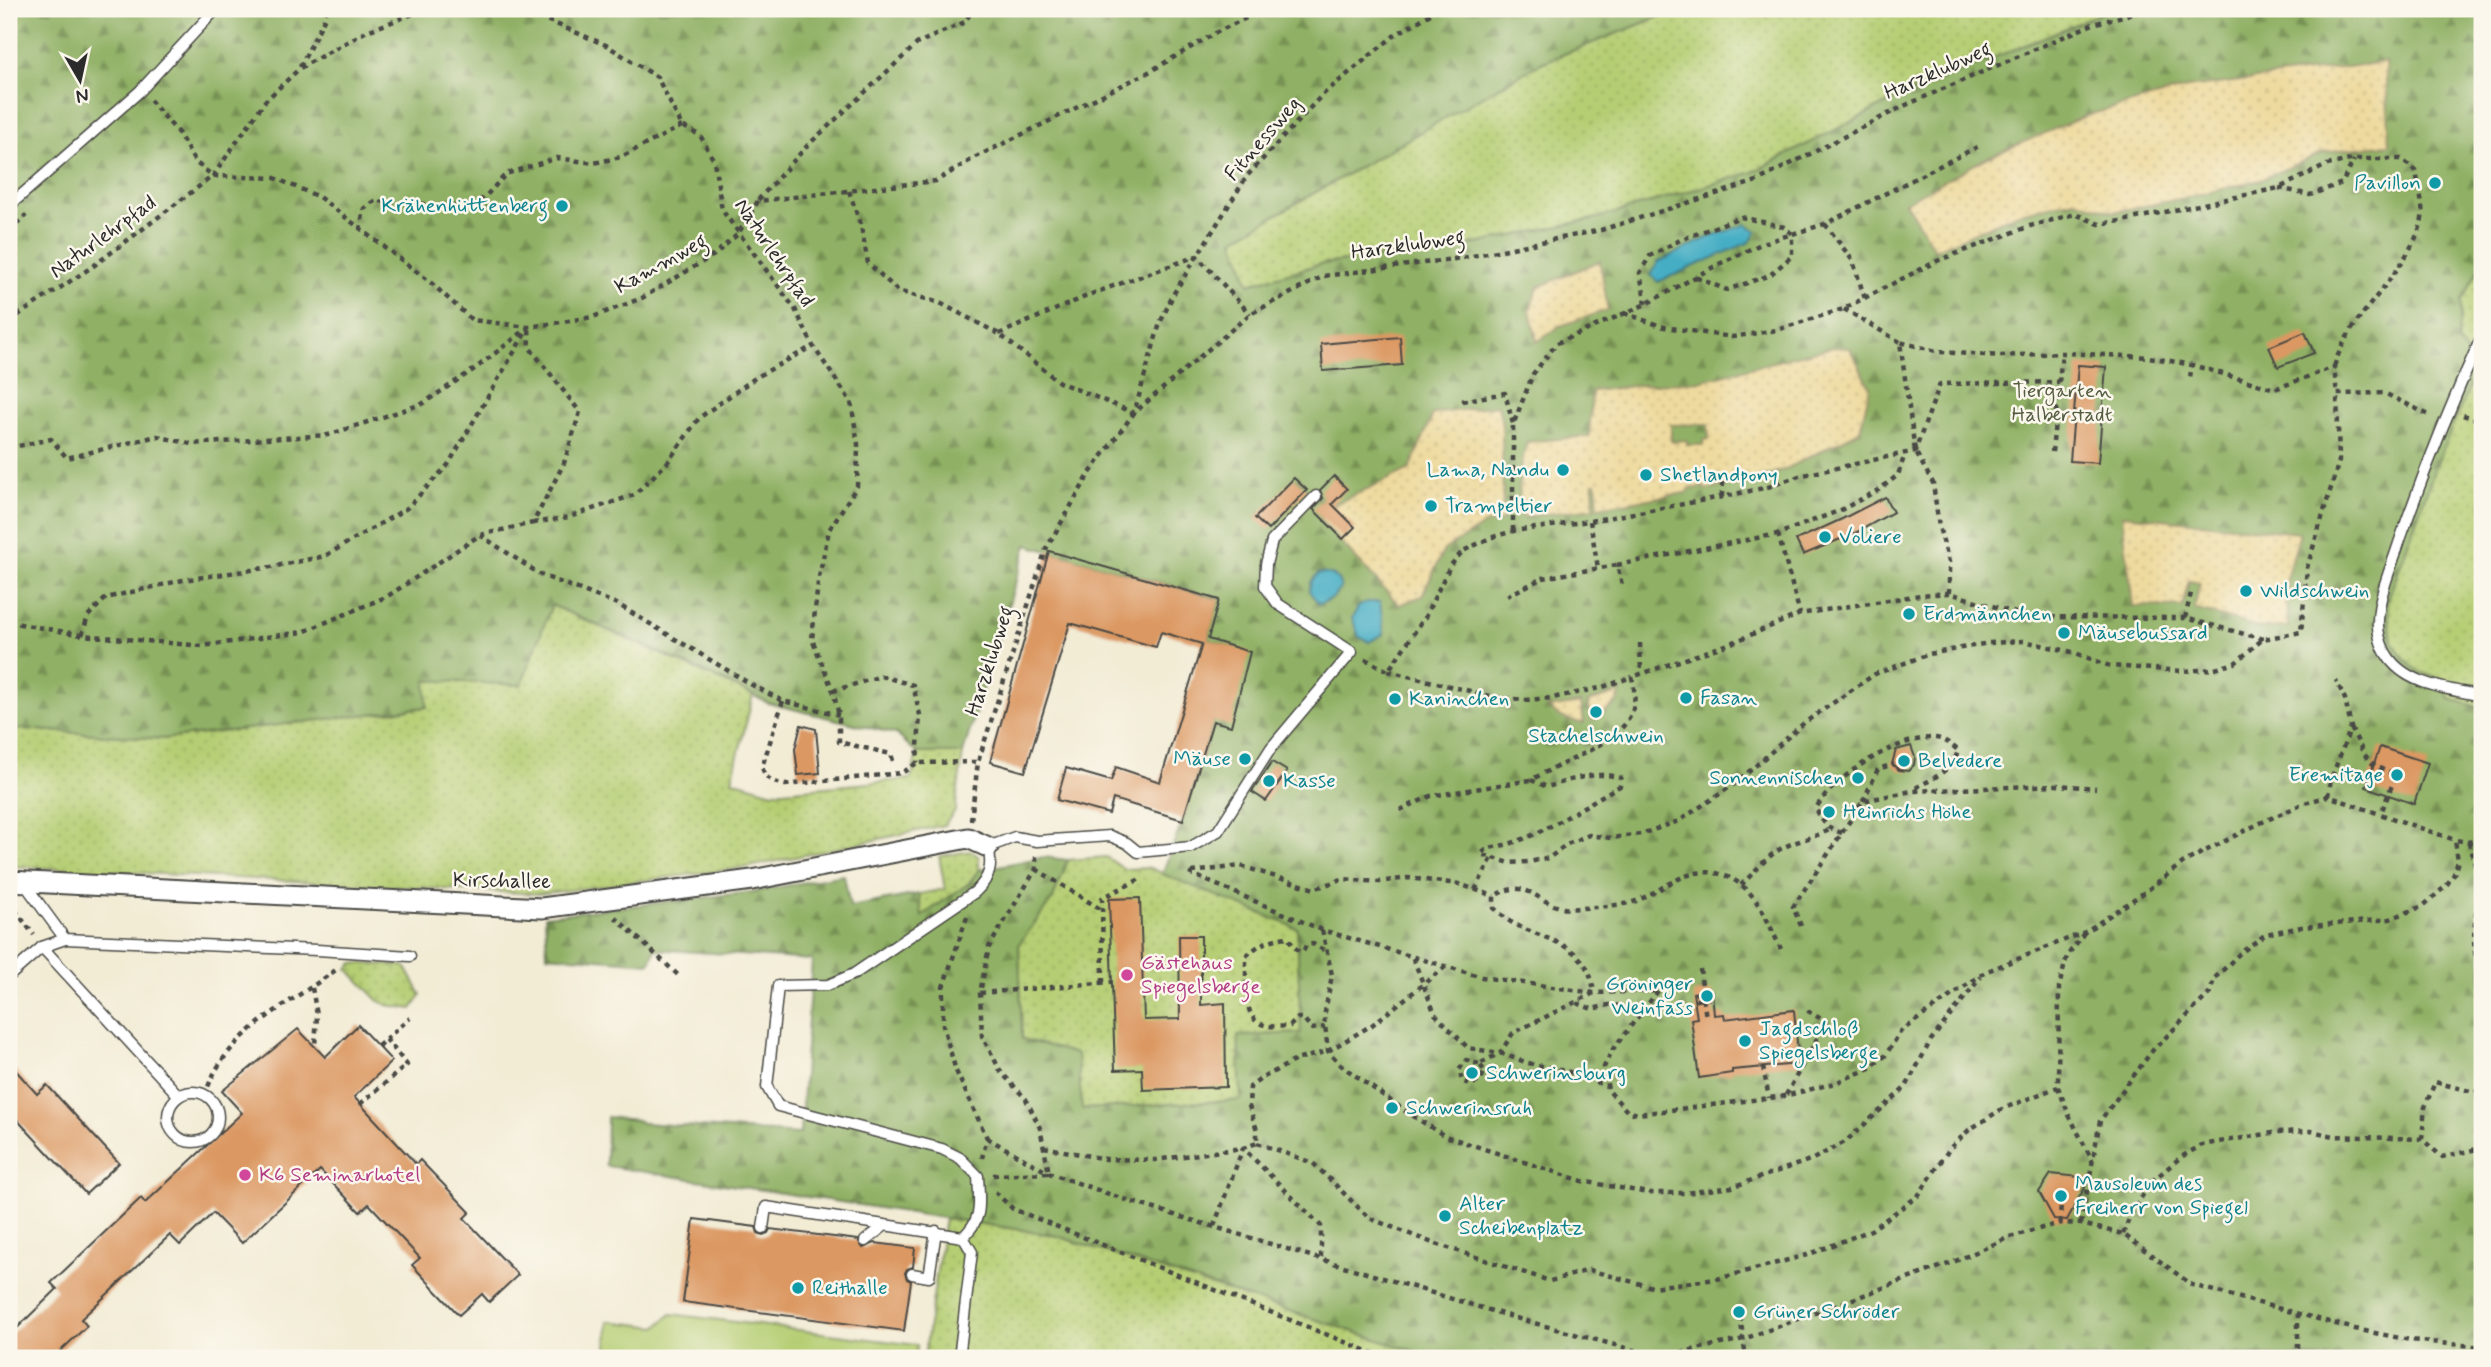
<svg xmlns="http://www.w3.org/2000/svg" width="2491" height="1367" font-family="Mynerve,sans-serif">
	<defs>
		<pattern id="green-dots" width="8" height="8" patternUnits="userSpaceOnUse" patternTransform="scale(1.75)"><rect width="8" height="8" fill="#b5ce73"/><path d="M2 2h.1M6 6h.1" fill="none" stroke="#9cb164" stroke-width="1.8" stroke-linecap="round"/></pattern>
		<pattern id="forest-firs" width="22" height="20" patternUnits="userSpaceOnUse" patternTransform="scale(1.75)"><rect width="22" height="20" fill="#90b165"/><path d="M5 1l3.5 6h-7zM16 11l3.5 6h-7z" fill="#769053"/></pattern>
		<pattern id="sand-dots" width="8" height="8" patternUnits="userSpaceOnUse" patternTransform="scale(1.75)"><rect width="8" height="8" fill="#eeda9e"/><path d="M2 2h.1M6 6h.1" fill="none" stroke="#cb8" stroke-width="1.8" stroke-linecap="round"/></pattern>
	</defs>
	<rect width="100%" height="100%" fill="#fbf7ec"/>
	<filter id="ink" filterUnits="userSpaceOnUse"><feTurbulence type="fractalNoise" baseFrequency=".0143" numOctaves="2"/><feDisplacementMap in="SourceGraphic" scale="14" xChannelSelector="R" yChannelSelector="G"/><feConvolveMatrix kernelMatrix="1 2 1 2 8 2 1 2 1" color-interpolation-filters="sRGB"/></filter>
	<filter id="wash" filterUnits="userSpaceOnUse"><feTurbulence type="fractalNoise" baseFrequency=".00686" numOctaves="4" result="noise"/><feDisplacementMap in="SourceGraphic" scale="28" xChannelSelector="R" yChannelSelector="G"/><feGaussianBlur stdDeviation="1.57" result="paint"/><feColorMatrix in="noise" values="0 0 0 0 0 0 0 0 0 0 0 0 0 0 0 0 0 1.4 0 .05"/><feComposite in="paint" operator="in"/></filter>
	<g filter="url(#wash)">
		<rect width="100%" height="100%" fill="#f2ecd5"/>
		<g fill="url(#green-dots)" stroke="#707c4f" stroke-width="2">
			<path d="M1679 9H2112L1904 95 1753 172 1598 218 1462 247 1321 264 1249 284 1234 239 1541 63Z"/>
			<path d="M2482 264V708L2450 699 2439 679 2417 671 2404 659 2392 642 2387 602 2435 468 2478 366 2457 342 2462 300Z"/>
			<path d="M551 605 753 695 732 780 773 792 911 779 917 753H963L955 811 944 825 749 867 539 894 9 866V728L163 739 426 707V680L521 685Z"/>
			<path d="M971 851 979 857V870L968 884 921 917 919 894 945 889 939 856Z"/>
			<path d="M1106 857 1124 869 1150 868 1297 928 1301 1033 1241 1100 1082 1109 1022 1040 1019 944 1053 898 1068 860Z"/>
			<path d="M353 963 405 966 421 995 412 1009 387 1005 378 1000 348 969Z"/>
			<path d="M945 1218 1054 1235 1435 1358H924Z"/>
			<path d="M2232 1354 2317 1358H2118Z"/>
		</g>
		<path fill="url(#forest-firs)" stroke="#5e6e48" stroke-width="2" d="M9 9H1679L1541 63 1234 239 1249 284 1321 264 1462 247 1598 218 1753 172 1904 95 2112 9H2482V264L2462 300 2457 342 2478 366 2435 468 2387 602 2392 642 2404 659 2417 671 2439 679 2450 699 2482 708V1358H2317L2232 1354 2118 1358H1435L1054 1235 606 1166 607 1117 637 1120 642 1123 800 1134 812 960 655 949 650 963 547 955 545 916 752 892 844 875 850 907 919 894 922 916 968 884 979 870 1044 857 1068 860 1053 898 1019 944 1022 1039 1077 1054 1082 1109 1241 1100 1238 1036 1301 1033 1297 928 1162 874 1183 820 1235 648 1208 639 1219 599 1027 545 963 753H917L896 734 768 703 722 680 552 605 521 685 426 680 427 707 163 739 9 728Z"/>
		<g fill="url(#sand-dots)" stroke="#8c8264" stroke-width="2" fill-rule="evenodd">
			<path d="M2385 62 2390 144 2324 152 2260 180 2190 197 2114 212 2074 200 2016 214 1935 250 1905 202 1988 157 2088 115 2187 88Z"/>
			<path d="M1600 261 1608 310 1560 326 1537 342 1530 310 1538 287Z"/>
			<path d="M1832 347 1850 348 1870 387 1860 431 1784 470 1746 482 1705 490 1703 487 1690 489 1686 493 1598 507 1596 483H1593L1594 508 1523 517C1516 491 1520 467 1527 442L1589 436 1592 391 1641 385 1699 381ZM1708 424 1709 439 1703 440V445H1687V440L1671 441V425Z"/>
			<path d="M1498 405 1502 425 1503 521 1484 525 1444 550 1422 596 1399 605 1320 520 1337 503 1410 469 1433 414Z"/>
			<path d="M2122 515 2300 533 2287 578 2288 627 2261 628 2194 609 2200 583 2189 581 2182 607 2133 606Z"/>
			<path d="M1621 692 1616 704 1592 721 1588 702Z"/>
			<path d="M1581 703 1584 723C1569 722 1559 717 1548 708Z"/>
		</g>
		<path fill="#b5ce73" stroke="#707c4f" stroke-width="2" d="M671 1314 917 1345 916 1358H607L608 1321 657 1327Z"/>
		<g fill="#45adc4" stroke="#386c78" stroke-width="2">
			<path d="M1746 224 1757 231 1750 242 1658 282 1651 275 1658 262 1707 238Z"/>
			<path d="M1318 573C1331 573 1337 575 1341 587L1332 599 1319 604 1309 591 1311 582Z"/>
			<path d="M1367 602H1380L1384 634 1369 642 1359 637 1352 618 1358 607Z"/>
		</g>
		<g id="blocks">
			<g fill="#db9862">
				<path d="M2305 332 2314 353 2278 367 2269 347Z"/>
				<path d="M1400 337 1402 365 1323 371 1321 344Z"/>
				<path d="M2078 365 2106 367 2098 463 2070 461Z"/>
				<path d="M1334 476 1347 489 1332 504 1355 527 1343 539 1313 509 1323 498 1320 490Z"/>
				<path d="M1294 478 1307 490 1268 530 1255 518Z"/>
				<path d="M1885 497 1893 512 1857 532 1803 555 1796 540 1842 519Z"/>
				<path d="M1049 551 1219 600 1208 639 1250 652 1231 726 1213 721 1183 820 1113 799 1109 814 1057 800 1066 768 1111 781 1116 767 1160 782 1202 644 1161 632 1156 647 1070 623 1025 772 990 762Z"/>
				<path d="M801 725 816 729 820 773 798 775 795 749Z"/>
				<path d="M1911 746 1915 757 1914 765 1908 771 1899 770 1892 764 1896 750Z"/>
				<path d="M2380 747 2428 763 2414 804 2366 787Z"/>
				<path d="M1272 762 1287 771 1266 801 1252 792Z"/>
				<path d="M1140 898 1144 1020 1180 1019 1179 936H1201V1005L1225 1003 1226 1087 1143 1090 1142 1069 1115 1070 1109 899Z"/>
				<path d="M1712 991 1714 1015 1724 1014 1725 1019 1794 1010 1799 1064 1732 1070V1073L1699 1078 1691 1019 1697 1018 1693 993Z"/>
				<path d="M358 1025 392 1061 354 1097 416 1164 420 1160 470 1212 464 1218 518 1275 489 1302 482 1294 459 1315 412 1265 420 1258 369 1204 360 1212 320 1170 242 1243 213 1213 180 1245 170 1235 81 1319 87 1326 53 1358H9V1336L57 1289 51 1283 141 1198 145 1203 242 1113 222 1091 298 1029 325 1057Z"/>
				<path d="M9 1063 37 1094 47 1085 119 1163 86 1194 9 1111Z"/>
				<path d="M2051 1174 2090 1178 2067 1220 2054 1219 2039 1192Z"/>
				<path d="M694 1219 756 1227 758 1233 763 1235 768 1233 770 1229 858 1240 863 1248 875 1243 915 1248 913 1267 907 1269 905 1273 907 1279 911 1281 904 1331 683 1302Z"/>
			</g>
		</g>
	</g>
	<g filter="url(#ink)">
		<use href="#blocks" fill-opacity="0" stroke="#494844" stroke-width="2"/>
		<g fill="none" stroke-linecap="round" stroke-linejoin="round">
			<defs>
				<g id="service">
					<path d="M9 206 140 91 216 9"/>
					<path d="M2482 336C2450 406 2424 470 2399 543 2391 568 2379 594 2378 620 2377 631 2381 646 2387 655 2406 686 2451 689 2482 696"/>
					<path d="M24 883 65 939 317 950 410 956"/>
					<path d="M65 939 42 947 179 1096"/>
					<path d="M9 976 42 947"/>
					<circle cx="193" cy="1117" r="25"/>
					<path d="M763 1228 766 1207 963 1237"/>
					<path d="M963 1237C984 1218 979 1202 978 1176L960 1158 942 1149 778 1106 767 1087 778 986 828 985 854 974 975 892C990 878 993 866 988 847L1015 837 1037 841 1110 836 1127 843 1138 852 1191 847 1218 831 1271 748 1352 652 1278 604 1265 586 1266 564 1272 541 1316 496"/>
					<path d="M865 1241 884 1226"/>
					<path d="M912 1274 929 1277 936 1231"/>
					<path d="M959 1358 972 1252 963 1237"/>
				</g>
				<path id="minor" d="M9 881 542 908 752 880 968 838 988 847"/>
			</defs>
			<use href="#service" stroke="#494844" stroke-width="13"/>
			<use href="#minor" stroke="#494844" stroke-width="23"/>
			<g stroke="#494844" stroke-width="4.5" stroke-dasharray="5 5" stroke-linecap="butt">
				<path d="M520 9 606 45 657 77 682 126 700 135 714 161 722 210 795 309 813 346 851 402 858 444 857 486 829 530 818 582 812 639 833 691 839 715V742L891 754 894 764"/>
				<path d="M300 67 324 19 326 9"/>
				<path d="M150 100 179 134 195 162 213 176 275 178 319 197 429 281 472 320 528 327"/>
				<path d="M2279 188 2310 195 2342 183 2354 160"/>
				<path d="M849 191 861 226 868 263 898 291 940 303 999 334 1059 382 1134 413 1160 323 1174 293 1247 176 1322 95 1395 35 1439 9"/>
				<path d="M758 200 807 146 918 43 965 22 973 9"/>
				<path d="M1825 224 1853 261 1865 299"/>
				<path d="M360 230 364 209 375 201 455 206 483 199 506 174 557 158 594 163 621 157 682 126"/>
				<path d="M9 231 26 215"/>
				<path d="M1646 304 1640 273 1650 256 1680 240 1741 217 1784 227 1792 234V256L1770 275 1727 290 1695 277"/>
				<path d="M1844 309 1900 342"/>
				<path d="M1624 313 1664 327 1732 337 1777 330 1843 309 1937 261 2030 226 2075 214 2099 224 2127 220 2279 188 2327 165 2355 159H2401L2416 171C2418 186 2424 205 2422 219 2420 232 2413 243 2407 254 2385 292 2346 324 2334 367"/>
				<path d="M9 321 92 267 213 176 265 101 300 68 367 31 427 9"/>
				<path d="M999 334 1094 293 1197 256 1250 314"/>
				<path d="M2190 377 2192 365"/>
				<path d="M1462 401 1505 393 1513 424"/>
				<path d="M2463 415 2482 421"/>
				<path d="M9 448 51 439 67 458 157 436 191 444 328 435 422 404 476 368 529 327 593 317 642 298 714 255 738 234 758 201 936 181 976 157 1147 73 1221 30 1265 9"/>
				<path d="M2052 452 2062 353"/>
				<path d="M1722 497V474"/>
				<path d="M1590 521 1598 568"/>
				<path d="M533 523 569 517 634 495 667 463 699 418 755 378 813 346"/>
				<path d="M1513 531V425L1533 374 1557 343 1646 304 1719 264 1763 243 1825 224 1979 146"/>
				<path d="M1778 534 1800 614"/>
				<path d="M480 535 541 575 617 604 752 685 783 701 839 715"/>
				<path d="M1617 565 1778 534 1841 510 1880 489 1898 475 1905 454"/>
				<path d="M1949 593V562L1939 527 1933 483 1915 451 1900 342 1940 352 2001 356 2062 353 2149 357 2192 365 2275 389 2334 367 2337 394 2384 393 2431 416"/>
				<path d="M1507 596 1543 578 1617 565 1622 585"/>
				<path d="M2185 618 2192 589"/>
				<path d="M9 620 20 624 82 635 202 646 303 632 388 596 480 535 533 523 564 463 580 412 530 348 529 328"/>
				<path d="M82 635 88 616 106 598 183 580 271 567 325 556 407 508 448 465 527 330"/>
				<path d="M2263 639 2185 618 2029 617 1949 593 1920 595 1800 614 1729 644 1632 677C1634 687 1636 699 1633 709 1625 742 1559 763 1531 780L1547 787C1570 780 1597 770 1621 778L1620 786C1585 804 1550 831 1512 843 1500 847 1490 845 1481 854L1510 863 1529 862 1549 858 1567 844 1589 835 1611 838 1641 834 1679 821 1736 783 1804 723 1875 674 1929 654 1989 643 2024 641 2072 652 2110 666 2183 671 2215 669 2235 663 2263 639 2301 632 2307 568 2339 461 2337 394"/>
				<path d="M1640 643 1641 673"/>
				<path d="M1365 659 1388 671 1425 617 1450 566 1463 551 1490 538 1513 531 1590 521 1722 497 1768 487 1799 476 1915 451 1940 384 2059 382"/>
				<path d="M1388 671 1494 697 1525 700 1552 698 1600 688 1632 677"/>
				<path d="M833 691 881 676 913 685 920 715 917 763"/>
				<path d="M783 701 762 767C766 780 772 782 785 785L902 773 917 763 978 762"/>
				<path d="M2351 728C2365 755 2365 765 2396 775L2381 813"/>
				<path d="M2328 796 2331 779 2351 727 2345 699 2336 680"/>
				<path d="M1863 801 1878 769 1894 764"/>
				<path d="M1400 810 1431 796 1531 780"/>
				<path d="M971 820 978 762 1046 549 1090 473 1134 413 1250 314 1324 276 1462 258 1601 230 1757 181 1906 105 2093 24 2149 9"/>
				<path d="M1842 833C1827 828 1822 822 1816 808 1835 776 1896 737 1934 738 1944 738 1951 745 1958 750 1954 771 1929 780 1912 790"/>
				<path d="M2469 842C2472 856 2478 872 2478 886 2478 916 2467 946 2482 973"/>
				<path d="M1036 869 1102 910"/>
				<path d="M1192 872 1241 866 1314 889 1342 879 1379 882 1408 878 1459 884 1494 896"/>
				<path d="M1189 873 1322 930 1482 977 1594 993 1658 991"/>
				<path d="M1741 885C1752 875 1762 862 1774 853 1791 841 1812 839 1831 829"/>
				<path d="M1475 890 1492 858"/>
				<path d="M9 902 34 935"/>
				<path d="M615 917 678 975"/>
				<path d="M967 917 943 987V1026L956 1071 987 1138 982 1158"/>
				<path d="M1801 926 1793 907 1863 801 1912 791 2056 785 2096 788"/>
				<path d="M1322 930 1332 975 1324 1017 1328 1051 1342 1066 1408 1113 1445 1136 1582 1181 1648 1193H1685L1732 1187 1813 1159 1845 1142 1906 1087 1931 1040 1981 977"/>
				<path d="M2084 933 2067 956 2059 987 2058 1087 2069 1115 2093 1162"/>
				<path d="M1413 958 1435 1014 1468 1048 1500 1053 1528 1063 1574 1073 1606 1086"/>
				<path d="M1700 969 1703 994"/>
				<path d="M1103 982 1102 898 1142 878"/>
				<path d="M1218 985 1246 986C1248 1020 1253 1029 1290 1026L1298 1018H1303L1312 1029 1325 1027"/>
				<path d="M1246 986V956C1259 944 1270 939 1288 937L1293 946 1299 951 1304 950 1306 945 1313 944 1327 952"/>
				<path d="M312 988 317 1015 315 1046"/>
				<path d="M1658 991 1613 1049 1604 1067 1608 1090 1627 1111 1638 1114 1785 1096 1835 1083 1868 1069 1885 1056 1901 1031 1985 972 2085 932 2145 892 2184 862 2258 824 2305 803 2328 796 2455 840 2469 842 2482 838"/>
				<path d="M1707 992H1710L1711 998 1696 1000 1695 994Z"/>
				<path d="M980 993 1111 982"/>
				<path d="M1703 999 1706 1017"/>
				<path d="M1577 1003 1592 1009 1613 1004 1638 1014"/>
				<path d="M378 1046 410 1018"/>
				<path d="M1479 1064 1466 1060 1459 1070 1462 1081 1471 1085 1480 1081 1485 1071 1479 1064 1500 1053 1513 1033 1594 993C1589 945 1553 943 1516 925 1508 921 1501 914 1494 908V896C1527 877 1534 901 1563 908 1569 910 1626 905 1633 902 1663 892 1687 863 1723 875 1756 886 1767 921 1781 949"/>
				<path d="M1763 1067 1769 1098"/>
				<path d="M1786 1095 1826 1022 1805 1009"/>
				<path d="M205 1096C223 1033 289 1005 337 969"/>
				<path d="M360 1104 407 1065 386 1039"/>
				<path d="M214 1129 221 1133"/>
				<path d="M987 1138 1049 1173 1132 1202 1512 1317 1659 1357 1744 1339 1951 1263 2010 1237 2060 1223 2081 1224 2123 1234 2192 1285 2355 1329 2410 1340 2482 1347"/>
				<path d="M2422 1139 2425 1107 2435 1082 2474 1092 2482 1090"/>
				<path d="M1257 1143 1313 1163 1369 1218 1430 1242 1550 1281 1589 1270 1652 1287 1717 1279 1807 1255 1871 1230 1918 1196 1950 1148 1969 1130 2002 1109 2058 1087"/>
				<path d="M1044 1147 1105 1159 1155 1160 1243 1148 1257 1143V1130L1249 1106 1250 1087 1262 1078 1296 1060 1328 1051 1372 1025 1445 967"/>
				<path d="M993 1175 1049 1173 1040 1128 1026 1099 1001 1072 982 1036 980 993 989 947 1036 869V854"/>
				<path d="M995 1192 1013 1209 1385 1358"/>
				<path d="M2060 1223 2061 1201"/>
				<path d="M2081 1224 2100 1121 2152 1051 2210 993 2214 979 2239 954 2266 934 2301 927 2390 919 2423 906 2446 886 2454 874 2458 861 2455 840"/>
				<path d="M1214 1226 1243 1148 1321 1226V1259"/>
				<path d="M2123 1234 2131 1214 2151 1182 2181 1157 2202 1145 2278 1132 2311 1131 2334 1136 2422 1139 2442 1157 2482 1148"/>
				<path d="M1740 1316 1746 1358"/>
				<path d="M2298 1358V1315"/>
			</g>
			<use href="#service" stroke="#fff" stroke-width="10"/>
			<use href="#minor" stroke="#fff" stroke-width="19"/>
		</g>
	</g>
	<g fill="#0f9aa8" stroke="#fbf7ec" stroke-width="2.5">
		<circle cx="2435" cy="183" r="7"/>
		<circle cx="562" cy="206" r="7"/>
		<circle cx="1563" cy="470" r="7"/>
		<circle cx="1646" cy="475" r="7"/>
		<circle cx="1431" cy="506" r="7"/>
		<circle cx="1825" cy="537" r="7"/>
		<circle cx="2246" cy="591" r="7"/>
		<circle cx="1909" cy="614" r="7"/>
		<circle cx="2064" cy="633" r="7"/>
		<circle cx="1686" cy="698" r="7"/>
		<circle cx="1395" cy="699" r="7"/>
		<circle cx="1596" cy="712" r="7"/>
		<circle cx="1245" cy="759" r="7"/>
		<circle cx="1904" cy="761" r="7"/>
		<circle cx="2397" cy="775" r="7"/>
		<circle cx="1858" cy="778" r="7"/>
		<circle cx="1269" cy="781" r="7"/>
		<circle cx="1829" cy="812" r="7"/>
		<circle cx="1707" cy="996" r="7"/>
		<circle cx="1745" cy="1041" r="7"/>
		<circle cx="1472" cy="1073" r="7"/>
		<circle cx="1392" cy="1108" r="7"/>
		<circle cx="2061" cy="1196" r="7"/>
		<circle cx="1445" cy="1216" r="7"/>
		<circle cx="798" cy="1288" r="7"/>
		<circle cx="1739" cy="1312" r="7"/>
	</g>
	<g fill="#d1479c" stroke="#fbf7ec" stroke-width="2.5">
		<circle cx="1127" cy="975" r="7"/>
		<circle cx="245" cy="1175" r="7"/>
	</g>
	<g text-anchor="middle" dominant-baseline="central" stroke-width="5" stroke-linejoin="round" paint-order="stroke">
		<g font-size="21" fill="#2b2b2b" stroke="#fbf7ec">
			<text transform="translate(1938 71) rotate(-24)">Harzklubweg</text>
			<text transform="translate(1263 139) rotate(-49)">Fitnessweg</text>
			<text transform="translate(103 237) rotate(-36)">Naturlehrpfad</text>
			<text transform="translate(1408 245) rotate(-8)">Harzklubweg</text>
			<text transform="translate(774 253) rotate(56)">Naturlehrpfad</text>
			<text transform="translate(661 264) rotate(-29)">Kammweg</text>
			<text transform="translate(990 661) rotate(-72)">Harzklubweg</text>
			<text transform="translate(502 881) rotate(1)">Kirschallee</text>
		</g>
		<g font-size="21" fill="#0d838f" stroke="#fbf7ec" text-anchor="start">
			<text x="2421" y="183" text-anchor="end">Pavillon</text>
			<text x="548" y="206" text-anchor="end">Krähenhüttenberg</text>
			<text x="1549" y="470" text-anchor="end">Lama, Nandu</text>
			<text x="1660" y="475">Shetlandpony</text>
			<text x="1445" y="506">Trampeltier</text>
			<text x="1839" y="537">Voliere</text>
			<text x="2260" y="591">Wildschwein</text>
			<text x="1923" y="614">Erdmännchen</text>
			<text x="2078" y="633">Mäusebussard</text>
			<text x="1700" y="698">Fasan</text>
			<text x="1409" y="699">Kaninchen</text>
			<text x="1596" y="736" text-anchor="middle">Stachelschwein</text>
			<text x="1231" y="759" text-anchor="end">Mäuse</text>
			<text x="1918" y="761">Belvedere</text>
			<text x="2383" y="775" text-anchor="end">Eremitage</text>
			<text x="1844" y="778" text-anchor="end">Sonnennischen</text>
			<text x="1283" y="781">Kasse</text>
			<text x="1843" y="812">Heinrichs Höhe</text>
			<text x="1693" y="984" text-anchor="end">Gröninger<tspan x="1693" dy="24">Weinfass</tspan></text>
			<text x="1759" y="1029">Jagdschloß<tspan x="1759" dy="24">Spiegelsberge</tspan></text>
			<text x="1486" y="1073">Schwerinsburg</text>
			<text x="1406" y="1108">Schwerinsruh</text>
			<text x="2075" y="1184">Mausoleum des<tspan x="2075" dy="24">Freiherr von Spiegel</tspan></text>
			<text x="1459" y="1204">Alter<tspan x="1459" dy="24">Scheibenplatz</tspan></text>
			<text x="812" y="1288">Reithalle</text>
			<text x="1753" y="1312">Grüner Schröder</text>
		</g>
		<g font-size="21" fill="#545c41" stroke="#fbf7ec">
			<text x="2062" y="391">Tiergarten<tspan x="2062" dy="24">Halberstadt</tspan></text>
		</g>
		<g font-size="21" fill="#b23c85" stroke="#fbf7ec" text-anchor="start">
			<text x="1141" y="963">Gästehaus<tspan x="1141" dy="24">Spiegelsberge</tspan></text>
			<text x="259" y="1175">K6 Seminarhotel</text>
		</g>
	</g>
	<rect width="2491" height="1367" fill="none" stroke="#fbf7ec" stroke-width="35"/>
	<g transform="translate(80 80) rotate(171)" stroke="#fbf7ec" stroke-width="5" paint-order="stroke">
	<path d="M0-5L12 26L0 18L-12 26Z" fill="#2b2b2b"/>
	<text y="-10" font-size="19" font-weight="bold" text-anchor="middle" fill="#2b2b2b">N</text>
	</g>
</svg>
